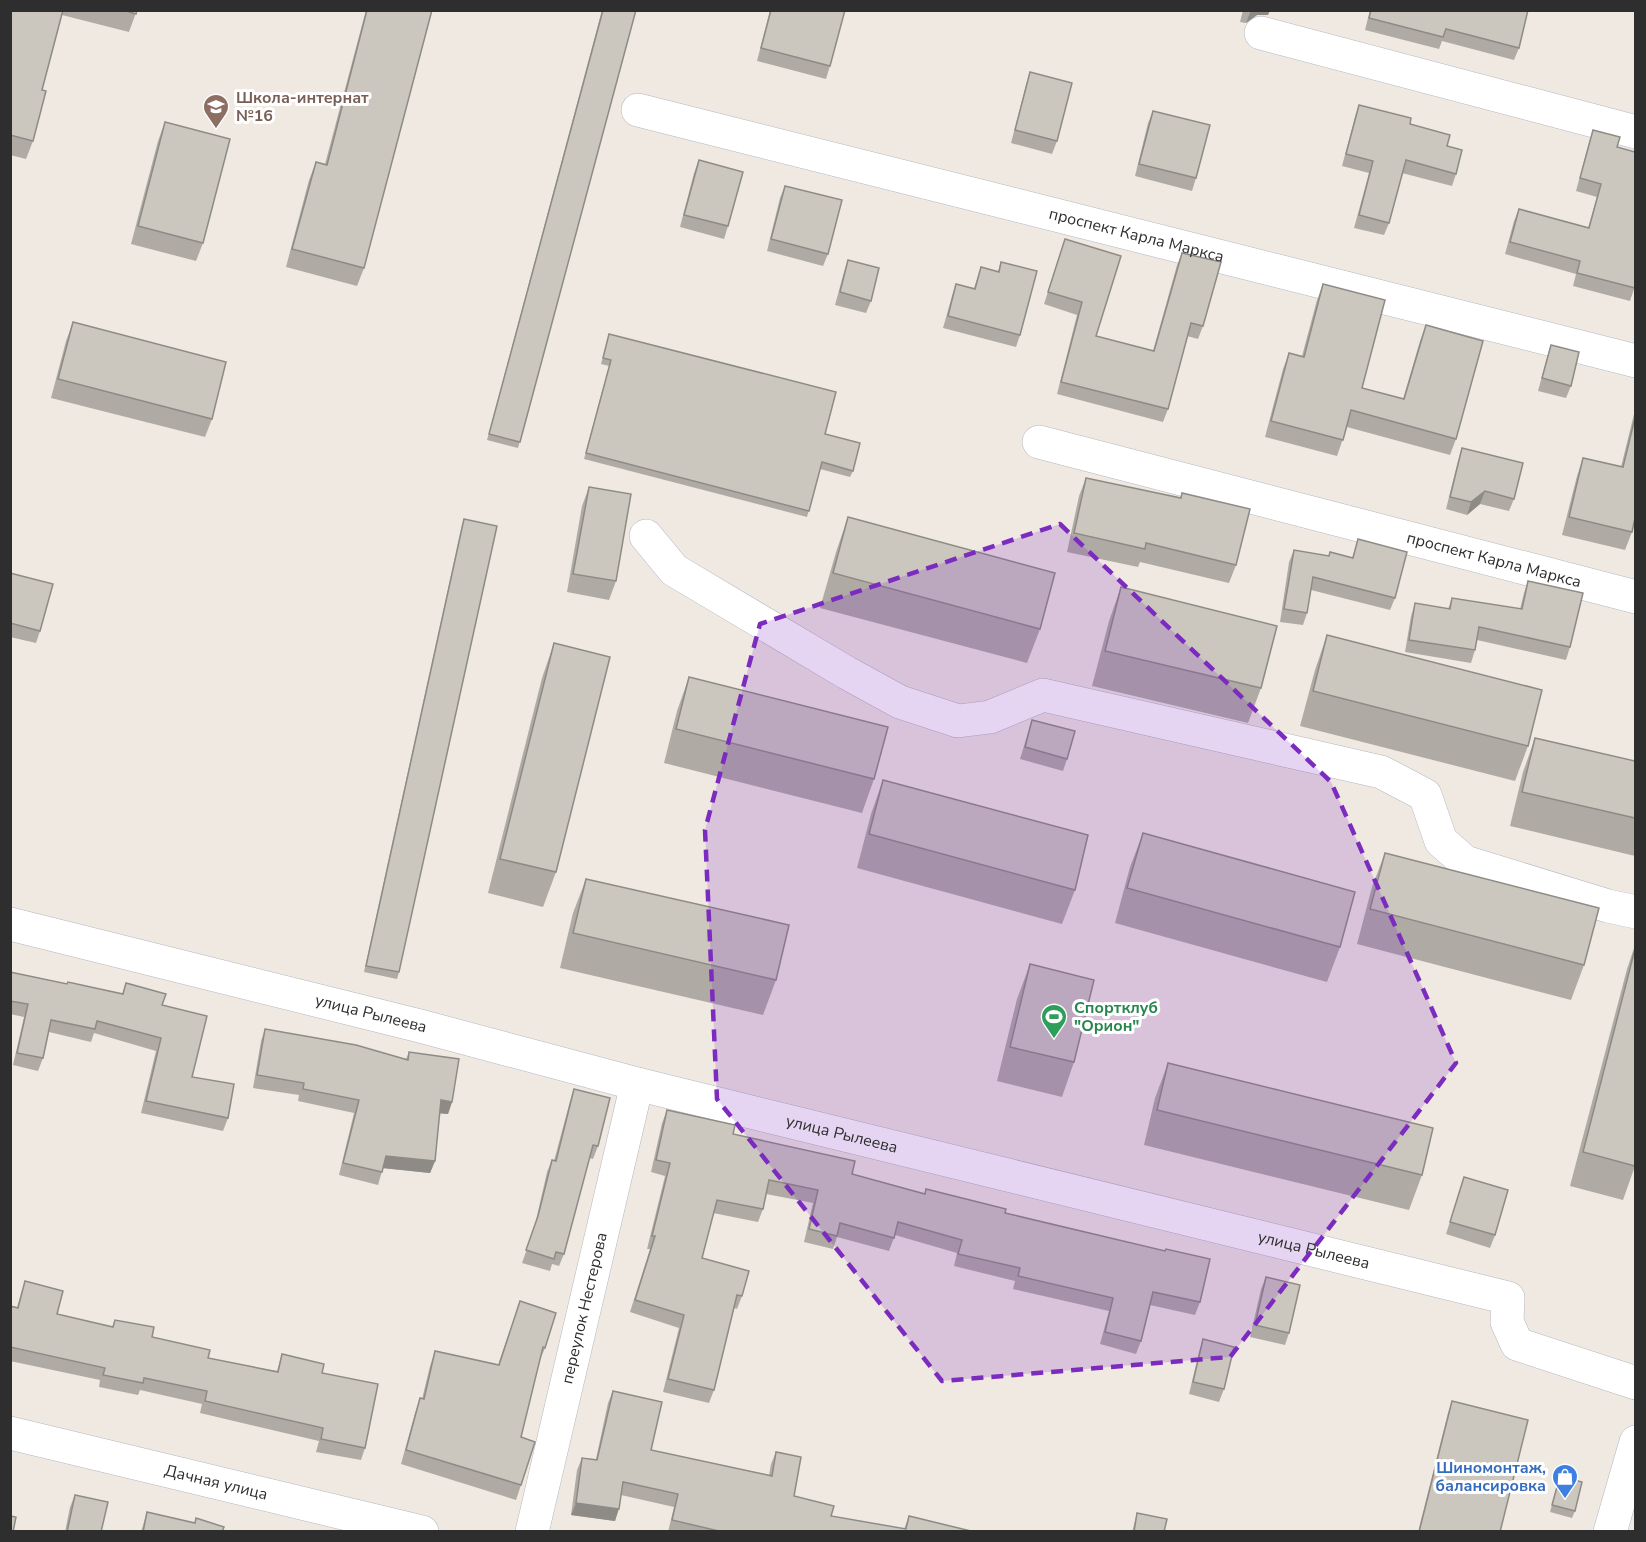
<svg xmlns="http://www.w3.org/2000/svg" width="1646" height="1542" font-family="'Nunito Sans',sans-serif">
	<rect width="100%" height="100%" fill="#efe9e1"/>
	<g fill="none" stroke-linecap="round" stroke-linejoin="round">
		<defs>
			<g id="minor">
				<path d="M1261 33 1636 132"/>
				<path id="s1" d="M638 110 1636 361"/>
				<path id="s2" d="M1039 442 1636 597"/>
				<path d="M646 536 674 570 847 673 900 702 958 721 990 717 1043 695 1381 772 1425 795 1441 841 1465 862 1608 906 1636 912"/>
				<path id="s3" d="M10 924 420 1026 637 1084 1508 1298 1507 1322 1517 1344 1636 1383"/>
				<path id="s4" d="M10 1433 422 1532"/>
				<path id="s5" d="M532 1532 637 1084"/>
				<path d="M1610 1532 1636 1442"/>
			</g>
		</defs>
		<use href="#minor" stroke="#b4b7c1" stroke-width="34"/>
		<use href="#minor" stroke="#fff" stroke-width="33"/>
	</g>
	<g fill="#afaba4">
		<path d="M10 10H137L129 32 62 15 42 90 33 141 26 159 10 155Z"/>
		<path d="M366 10H432L364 268 357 286 286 267 309 180 316 162 325 164Z"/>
		<path d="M602 10H636L518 448 487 440Z"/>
		<path d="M770 10H845L830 66 826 79 757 61Z"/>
		<path d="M1243 10H1270L1268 15H1257L1246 23 1240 22Z"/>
		<path d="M1370 10H1528L1519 48 1514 60 1442 41 1439 49 1365 30Z"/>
		<path d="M1030 72 1057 141 1052 154 1011 143 1026 85Z"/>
		<path d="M1359 105 1410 124 1447 146 1456 174 1452 186 1402 173 1389 223 1384 235 1354 228 1369 173 1342 166 1355 117Z"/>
		<path d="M1153 111 1196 178 1192 191 1135 176 1148 123Z"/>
		<path d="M165 122 203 243 196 261 131 244 158 141Z"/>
		<path d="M1593 130 1617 147 1635 286 1630 301 1573 286 1576 274 1505 254 1514 221 1519 209 1588 228 1597 197 1576 191 1589 143Z"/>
		<path d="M699 160 728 226 724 239 680 227 694 173Z"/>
		<path d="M785 186 828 254 823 266 767 251 780 198Z"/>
		<path d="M1065 239 1096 336 1153 351 1177 265 1182 253 1203 326 1198 339 1187 336 1168 409 1163 422 1057 394 1077 315 1044 304Z"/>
		<path d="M848 260 871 301 866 313 835 305 844 272Z"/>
		<path d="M1001 262 1020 335 1016 347 943 328 952 296 956 284 974 288 981 267 998 271Z"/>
		<path d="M1323 284 1362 388 1403 399 1420 341 1426 325 1456 439 1450 455 1347 427 1337 456 1265 437 1283 369 1289 353 1302 356 1317 300Z"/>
		<path d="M73 322 212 419 205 437 51 398 66 341Z"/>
		<path d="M609 334 825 434 853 471 850 477 820 469 807 517 584 459 609 366 601 364Z"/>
		<path d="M1551 345 1571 386 1566 398 1538 391 1547 358Z"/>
		<path d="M1635 410V518L1632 532 1625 550 1562 535 1577 476 1583 458 1621 467Z"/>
		<path d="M1462 448 1514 499 1509 511 1480 504 1467 515 1446 509 1458 461Z"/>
		<path d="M1086 478 1180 498 1182 493 1236 565 1229 583 1140 562 1138 567 1067 552 1079 496Z"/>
		<path d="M589 487 616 581 609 600 567 592 582 506Z"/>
		<path d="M848 517 1040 629 1027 663 820 608 836 552Z"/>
		<path d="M464 519 399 972 397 979 364 972 462 525Z"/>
		<path d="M1358 539 1395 598 1390 610 1311 590 1307 613 1303 625 1280 622 1289 562 1294 550 1328 556 1352 558Z"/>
		<path d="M10 573 40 631 36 643 10 637Z"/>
		<path d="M1528 581 1570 647 1566 660 1477 640 1475 650 1471 663 1405 652 1411 616 1415 603 1448 609 1452 598 1520 609 1524 593Z"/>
		<path d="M1121 587 1261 688 1248 723 1092 686 1109 621Z"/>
		<path d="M1327 635 1528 746 1515 781 1300 726 1315 670Z"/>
		<path d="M554 643 556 872 543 907 488 893 542 678Z"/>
		<path d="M689 677 874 779 862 813 664 763 677 711Z"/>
		<path d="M1032 720 1067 759 1063 771 1020 759Z"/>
		<path d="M1535 738 1635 761V856L1510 826 1523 772Z"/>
		<path d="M883 780 1075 890 1062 924 857 868 871 814Z"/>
		<path d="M1143 833 1340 947 1327 982 1115 923 1130 867Z"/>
		<path d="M1385 853 1584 965 1571 1000 1357 944 1372 887Z"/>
		<path d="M586 879 776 980 763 1015 560 968 573 913Z"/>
		<path d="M1635 945V1166L1623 1200 1570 1186 1627 969Z"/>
		<path d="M1030 964 1074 1062 1062 1097 997 1081 1017 999Z"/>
		<path d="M10 972 67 984 122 994 126 983 162 1005 192 1077 228 1118 223 1131 141 1113 156 1051 94 1033 91 1042 49 1032 43 1058 38 1071 13 1065 24 1017 10 1014Z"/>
		<path d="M265 1029 406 1059 409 1052 452 1102 448 1114 439 1113 435 1161 430 1173 383 1168 378 1185 339 1175 354 1113 298 1101 299 1095 253 1088 261 1041Z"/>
		<path d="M1168 1063 1422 1175 1409 1210 1144 1145 1155 1098Z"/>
		<path d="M574 1089 598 1146 593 1159 589 1158 564 1254 559 1266 552 1264 550 1271 522 1263 534 1229 547 1172 552 1160 554 1161 570 1101Z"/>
		<path d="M667 1110 733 1134 852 1174 925 1194 1005 1213 1200 1302 1195 1315 1150 1305 1141 1341 1136 1354 1100 1344 1109 1311 1013 1289 1015 1281 954 1266 957 1253 895 1235 889 1251 837 1237 833 1249 804 1242 813 1203 766 1194 763 1209 758 1222 713 1213 702 1258 742 1296 737 1309 734 1308 714 1390 709 1403 663 1392 679 1328 630 1312 650 1249H647L665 1176 651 1172 662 1123Z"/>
		<path d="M1464 1177 1495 1235 1490 1248 1446 1234Z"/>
		<path d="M1266 1277 1289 1333 1285 1345 1250 1337 1261 1289Z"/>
		<path d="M25 1281 57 1314 112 1327 115 1320 152 1337 208 1358 277 1371 282 1354 322 1373 365 1448 361 1460 316 1452 319 1441 200 1413 202 1404 140 1390 138 1395 99 1387 100 1380 10 1361V1306L17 1307Z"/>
		<path d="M520 1301 545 1348 539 1362 521 1437V1485L516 1500 401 1464 415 1413 420 1398 422 1399 430 1366 435 1351 498 1365Z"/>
		<path d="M1203 1339 1224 1389 1219 1402 1189 1394 1199 1352Z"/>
		<path d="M613 1391 651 1450 769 1475 771 1464 776 1452 794 1496 831 1516 904 1529 909 1516 975 1532H668L674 1507 621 1495 615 1521 571 1515 577 1470 582 1458 596 1459 608 1403Z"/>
		<path d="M1452 1401 1500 1532H1418L1448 1413Z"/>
		<path d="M1560 1476 1575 1511 1572 1518 1550 1512Z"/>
		<path d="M75 1495 101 1532H65L70 1507Z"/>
		<path d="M147 1512 222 1532H141Z"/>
		<path d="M1137 1513 1164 1532H1132Z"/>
	</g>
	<g fill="#8e8b86">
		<path d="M1251 10H1270L1268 15H1257L1246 23Z"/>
		<path d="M1485 491 1480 504 1467 515 1471 502Z"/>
		<path d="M441 1100 452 1102 448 1114 436 1113Z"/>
		<path d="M386 1156 435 1161 430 1173 382 1168Z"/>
		<path d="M576 1503 619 1509 615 1521 571 1515Z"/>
	</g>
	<g fill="#cbc7bf" stroke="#8e8b86" stroke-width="1.5">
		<path d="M10 10H63L42 90 46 91 33 141 10 135Z"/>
		<path d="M123 10H137L136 14Z"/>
		<path d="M367 10H432L364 268 292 249 316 162 327 165Z"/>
		<path d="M603 10H636L520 442 489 434Z"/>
		<path d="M771 10H845L830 66 761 48Z"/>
		<path d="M1371 10H1528L1519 48 1446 29 1443 37 1369 18Z"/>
		<path d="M1030 72 1072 83 1057 141 1015 130Z"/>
		<path d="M1359 105 1411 118 1410 124 1450 135 1447 146 1462 150 1456 174 1406 160 1389 223 1359 215 1373 161 1346 154Z"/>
		<path d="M1153 111 1210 125 1196 178 1139 164Z"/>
		<path d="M165 122 230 139 203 243 138 226Z"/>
		<path d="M1593 130 1620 137 1617 147 1635 152V288L1577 273 1580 261 1510 242 1519 209 1589 228 1601 184 1580 178Z"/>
		<path d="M699 160 743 172 728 226 684 215Z"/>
		<path d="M785 186 842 200 828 254 771 239Z"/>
		<path d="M1065 239 1121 256 1096 336 1154 351 1182 253 1221 262 1203 326 1191 323 1168 409 1061 382 1082 302 1048 292Z"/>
		<path d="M848 260 879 268 871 301 840 292Z"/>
		<path d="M1001 262 1037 271 1020 335 948 316 956 284 975 289 981 267 999 272Z"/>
		<path d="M1323 284 1385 300 1362 388 1404 399 1426 325 1483 341 1456 439 1351 410 1343 440 1271 421 1289 353 1304 357Z"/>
		<path d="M73 322 226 362 212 419 58 379Z"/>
		<path d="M609 334 836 392 825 434 860 443 853 471 822 462 809 511 586 453 611 360 603 358Z"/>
		<path d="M1551 345 1579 352 1571 386 1542 378Z"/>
		<path d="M1635 418V518L1632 532 1569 517 1583 458 1623 467Z"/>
		<path d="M1462 448 1523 463 1514 499 1485 491 1471 502 1450 497Z"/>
		<path d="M1086 478 1181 498 1182 493 1250 509 1236 565 1146 543 1145 549 1074 533Z"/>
		<path d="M589 487 631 494 616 581 573 574Z"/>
		<path d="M848 517 1055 573 1040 629 833 573Z"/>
		<path d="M464 519 497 526 399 972 366 966Z"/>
		<path d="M1358 539 1407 552 1395 598 1313 577 1307 613 1284 609 1294 550 1329 556 1330 552 1353 558Z"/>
		<path d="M10 573 53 584 40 631 10 623Z"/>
		<path d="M1528 581 1583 593 1570 647 1479 627 1475 650 1409 640 1415 603 1450 609 1452 598 1522 609Z"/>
		<path d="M1121 587 1277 626 1261 688 1105 651Z"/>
		<path d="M1327 635 1542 690 1528 746 1313 691Z"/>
		<path d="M554 643 610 657 556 872 500 859Z"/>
		<path d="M689 677 888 727 874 779 676 729Z"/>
		<path d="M1032 720 1075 731 1067 759 1025 747Z"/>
		<path d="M1535 738 1635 761V818L1522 792Z"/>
		<path d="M883 780 1088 835 1075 890 869 834Z"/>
		<path d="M1143 833 1355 892 1340 947 1127 888Z"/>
		<path d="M1385 853 1599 908 1584 965 1370 909Z"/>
		<path d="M586 879 789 925 776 980 573 933Z"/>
		<path d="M1635 949V1166L1583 1152Z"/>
		<path d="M1030 964 1094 980 1074 1062 1010 1047Z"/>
		<path d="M10 972 67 984 68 982 123 994 126 983 166 994 162 1005 207 1016 192 1077 234 1084 228 1118 146 1101 161 1038 97 1021 95 1029 51 1020 43 1058 17 1053 28 1004 10 1001Z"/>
		<path d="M265 1029 356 1045 408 1060 409 1052 459 1059 452 1102 441 1100 435 1161 386 1156 382 1172 343 1163 359 1100 303 1089 304 1083 257 1075Z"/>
		<path d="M1168 1063 1433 1128 1422 1175 1157 1110Z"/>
		<path d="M574 1089 610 1098 598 1146 593 1145 564 1254 556 1252 554 1259 526 1250 538 1216 552 1160 556 1161Z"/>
		<path d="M667 1110 735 1125 733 1134 855 1161 852 1174 925 1194 926 1189 1006 1209 1005 1213 1165 1251 1166 1249 1210 1259 1200 1302 1153 1292 1141 1341 1105 1332 1113 1298 1018 1276 1020 1268 958 1254 962 1240 898 1222 894 1238 840 1223 837 1236 809 1229 818 1190 769 1180 763 1209 717 1200 702 1258 749 1271 742 1296 737 1295 714 1390 668 1379 684 1315 635 1300 655 1236H652L670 1163 656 1160Z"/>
		<path d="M1464 1177 1508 1190 1495 1235 1450 1222Z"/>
		<path d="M1266 1277 1300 1285 1289 1333 1255 1325Z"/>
		<path d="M25 1281 63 1291 57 1314 113 1327 115 1320 154 1327 152 1337 210 1350 208 1358 278 1372 282 1354 324 1364 322 1373 378 1384 365 1448 321 1439 323 1428 205 1401 207 1391 144 1378 143 1383 103 1375 105 1368 10 1347V1306L18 1308Z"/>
		<path d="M520 1301 556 1313 545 1348 543 1347 521 1437 535 1442 521 1485 406 1450 420 1398 424 1399 435 1351 499 1365Z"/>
		<path d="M1203 1339 1234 1347 1224 1389 1193 1382Z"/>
		<path d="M613 1391 662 1402 651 1450 772 1476 776 1452 801 1457 794 1496 834 1506 831 1516 906 1529 909 1516 975 1532H723L672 1520 678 1494 623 1482 619 1509 576 1503 582 1458 597 1460Z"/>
		<path d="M1452 1401 1528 1420 1500 1532H1419Z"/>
		<path d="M1560 1476 1582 1482 1575 1511 1552 1505Z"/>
		<path d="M75 1495 108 1502 101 1532H67Z"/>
		<path d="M147 1512 195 1523 196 1518 224 1527 222 1532H143Z"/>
		<path d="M1137 1513 1167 1519 1164 1532H1134Z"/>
		<path d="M10 1516 16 1517 13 1532H10Z"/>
	</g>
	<path fill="#7b2cbf" fill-opacity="0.2" stroke="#7b2cbf" stroke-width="4.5" stroke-dasharray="12 8" stroke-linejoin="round" d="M1060 524 1331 782 1456 1063 1230 1357 942 1381 717 1099 705 830 760 624Z"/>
	<defs>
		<symbol id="school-pin" viewBox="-11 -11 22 30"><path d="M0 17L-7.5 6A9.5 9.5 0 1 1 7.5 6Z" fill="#8d6e63" stroke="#fff"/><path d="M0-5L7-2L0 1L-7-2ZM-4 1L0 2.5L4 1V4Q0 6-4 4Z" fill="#fff"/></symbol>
		<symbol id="stadium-pin" viewBox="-11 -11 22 30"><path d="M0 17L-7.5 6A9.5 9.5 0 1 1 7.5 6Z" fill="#2e9e5b" stroke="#fff"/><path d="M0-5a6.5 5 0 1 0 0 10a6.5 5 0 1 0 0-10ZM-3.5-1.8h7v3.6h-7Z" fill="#fff"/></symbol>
		<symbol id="shop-pin" viewBox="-11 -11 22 30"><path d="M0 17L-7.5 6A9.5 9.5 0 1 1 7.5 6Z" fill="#3f7fe0" stroke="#fff"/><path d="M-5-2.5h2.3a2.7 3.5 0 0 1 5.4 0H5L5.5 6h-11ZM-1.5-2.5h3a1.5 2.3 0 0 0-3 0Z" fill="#fff"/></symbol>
	</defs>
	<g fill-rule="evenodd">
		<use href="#school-pin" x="201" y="92" width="30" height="40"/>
		<use href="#stadium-pin" x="1039" y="1002" width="30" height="40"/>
		<use href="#shop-pin" x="1550" y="1462" width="30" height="40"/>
	</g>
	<g text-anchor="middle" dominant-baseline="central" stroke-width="6" stroke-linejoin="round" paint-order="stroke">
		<g font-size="16" font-weight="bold" fill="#785e54" stroke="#fff" text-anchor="start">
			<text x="236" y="98">Школа-интернат<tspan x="236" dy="18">№16</tspan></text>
		</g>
		<g font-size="16" fill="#2e2e2e" stroke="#fff">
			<text stroke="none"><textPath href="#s1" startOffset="514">проспект Карла Маркса</textPath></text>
			<text stroke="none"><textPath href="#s2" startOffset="470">проспект Карла Маркса</textPath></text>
			<text stroke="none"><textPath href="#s3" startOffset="372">улица Рылеева</textPath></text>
			<text stroke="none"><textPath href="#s3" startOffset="858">улица Рылеева</textPath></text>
			<text stroke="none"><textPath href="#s3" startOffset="1344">улица Рылеева</textPath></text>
			<text stroke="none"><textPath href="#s5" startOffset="230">переулок Нестерова</textPath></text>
			<text stroke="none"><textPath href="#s4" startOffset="212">Дачная улица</textPath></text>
		</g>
		<g font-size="16" font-weight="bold" fill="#27864d" stroke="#fff" text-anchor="start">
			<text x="1074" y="1008">Спортклуб<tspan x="1074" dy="18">"Орион"</tspan></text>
		</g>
		<g font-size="16" font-weight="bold" fill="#366cbe" stroke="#fff" text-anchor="end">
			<text x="1546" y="1468">Шиномонтаж,<tspan x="1546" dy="18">балансировка</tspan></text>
		</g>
	</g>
	<rect width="1646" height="1542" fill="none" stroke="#2e2e2e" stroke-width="24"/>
</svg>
